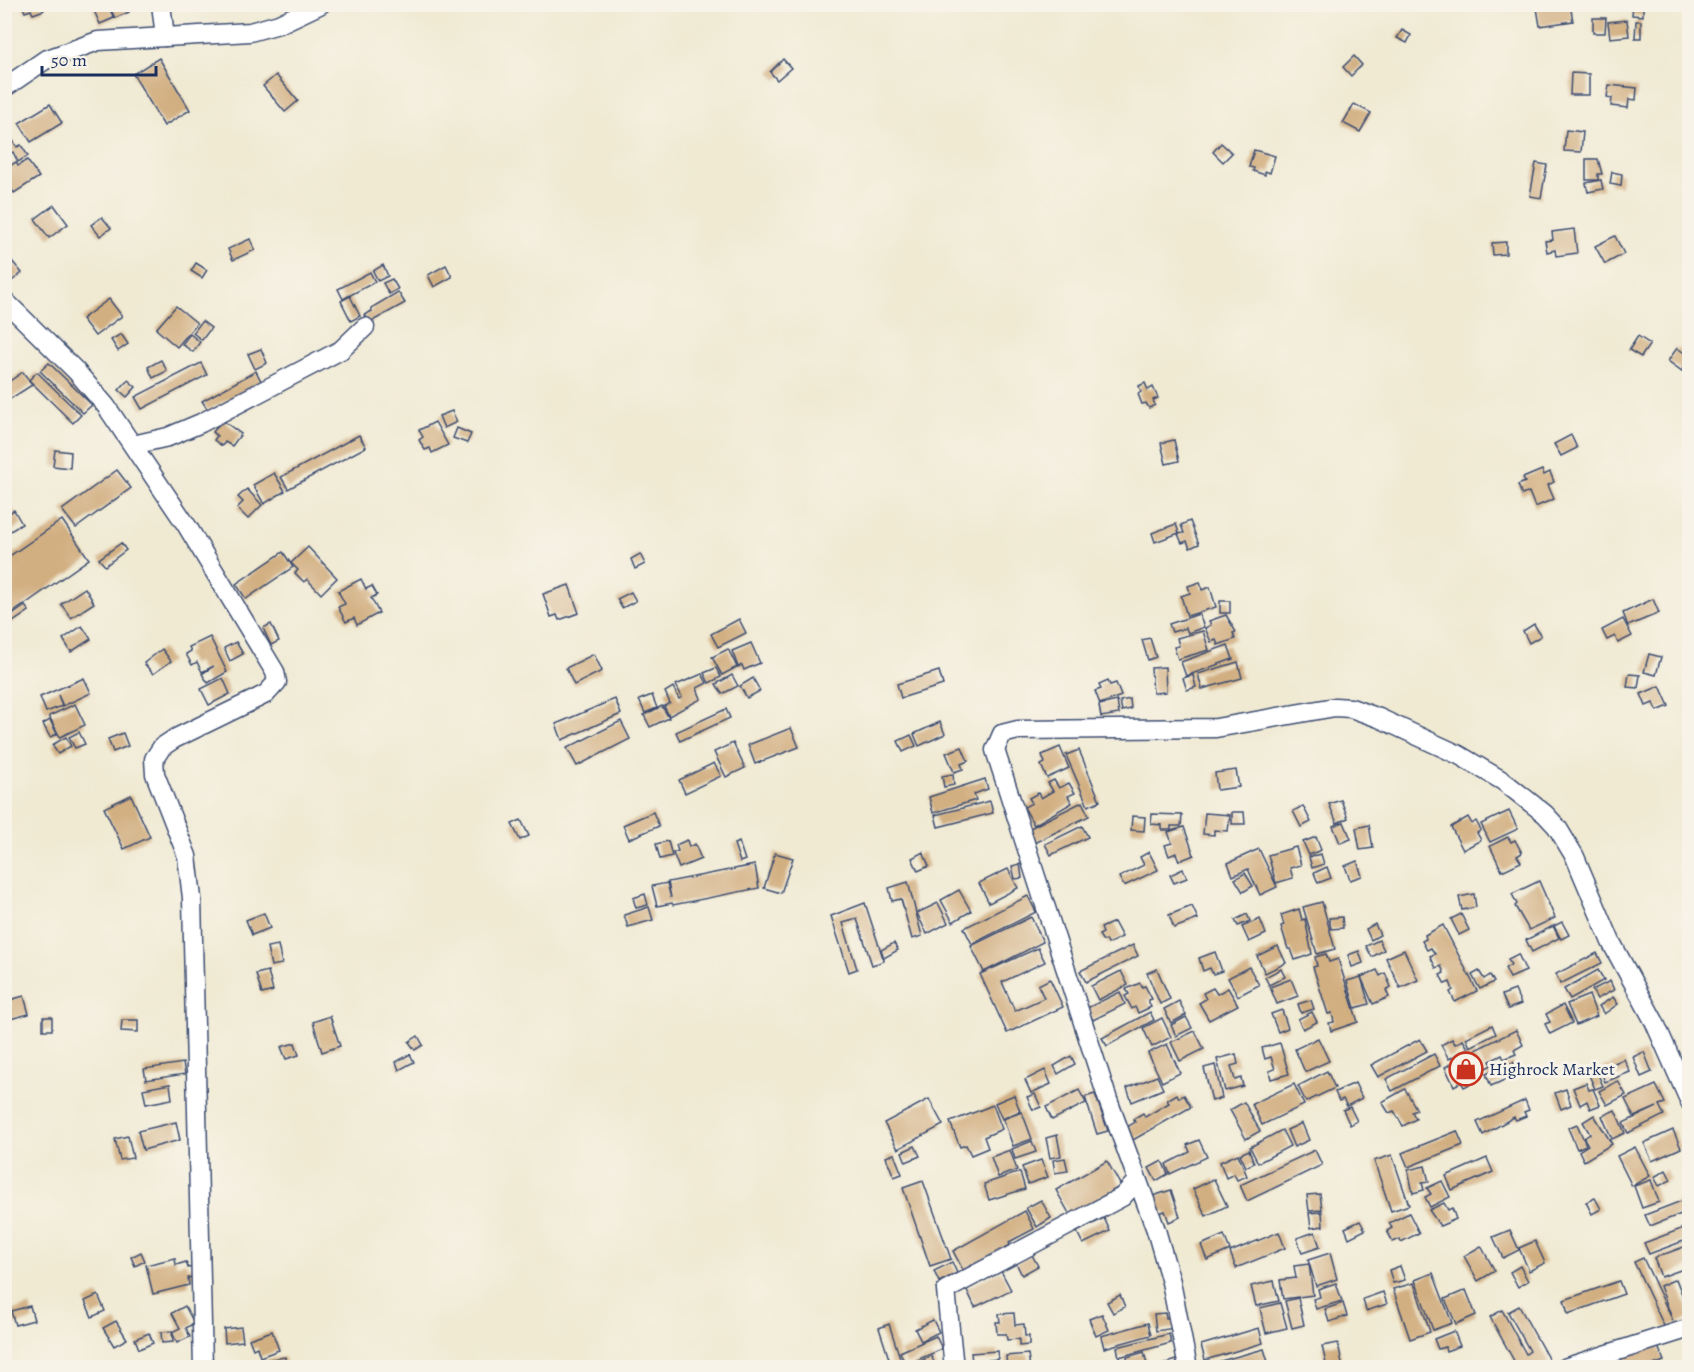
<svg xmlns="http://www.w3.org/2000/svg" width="1694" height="1372" font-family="Alegreya,serif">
	<rect width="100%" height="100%" fill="#f7f3e8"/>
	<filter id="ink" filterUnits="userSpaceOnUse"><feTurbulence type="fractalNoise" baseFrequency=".0167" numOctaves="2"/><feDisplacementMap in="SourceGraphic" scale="12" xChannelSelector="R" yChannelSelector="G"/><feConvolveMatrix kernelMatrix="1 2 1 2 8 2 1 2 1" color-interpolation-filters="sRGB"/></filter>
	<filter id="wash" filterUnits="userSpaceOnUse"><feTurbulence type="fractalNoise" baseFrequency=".008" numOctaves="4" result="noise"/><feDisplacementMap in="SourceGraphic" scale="24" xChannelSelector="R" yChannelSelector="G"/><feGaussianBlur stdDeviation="1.35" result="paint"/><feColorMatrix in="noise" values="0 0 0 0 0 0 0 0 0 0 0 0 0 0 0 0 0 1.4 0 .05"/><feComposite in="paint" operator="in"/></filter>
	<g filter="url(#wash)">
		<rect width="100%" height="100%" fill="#f0ead3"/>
		<g id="blocks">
			<g fill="#d2af81">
				<path d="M22 4H42L44 10 33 14 31 10 25 12Z"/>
				<path d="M91 4H107L114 18 100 24Z"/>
				<path d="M114 4H125L129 12 115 18 110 8Z"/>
				<path d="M1559 4H1570L1573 21 1540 26 1537 8Z"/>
				<path d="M1633 4H1643V16L1632 15Z"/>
				<path d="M1593 18H1606L1605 33H1593Z"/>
				<path d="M1627 20 1629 36 1610 38 1608 22Z"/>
				<path d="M1636 21H1641V38H1635Z"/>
				<path d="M1402 30 1411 35 1407 43 1397 38Z"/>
				<path d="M1354 56 1362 65 1351 76 1343 67Z"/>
				<path d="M159 58 190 110 164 126 133 74Z"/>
				<path d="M783 59 791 68 777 80 770 72Z"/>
				<path d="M1571 73 1589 74V95H1570Z"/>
				<path d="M276 75 298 101 285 112 263 86Z"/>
				<path d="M1609 85 1637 88 1636 100 1629 99 1628 108 1611 106 1612 98 1607 97Z"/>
				<path d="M50 104 62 123 31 142 19 123Z"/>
				<path d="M1354 104 1371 113 1360 132 1343 123Z"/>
				<path d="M1566 130 1583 132 1581 152 1564 151Z"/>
				<path d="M7 132 17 147 21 145 28 156 18 162 13 152 4 157V133Z"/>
				<path d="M1221 143 1232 153 1223 162 1213 152Z"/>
				<path d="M1254 150 1275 156 1270 173 1265 171V175L1253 171 1254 168 1249 167Z"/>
				<path d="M1586 159H1598L1602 174H1598V180H1586Z"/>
				<path d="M27 160 39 177 14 193 4 179V175L9 172 6 168 16 162 18 166Z"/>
				<path d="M1536 163 1547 165 1541 198 1530 196Z"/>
				<path d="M1612 172 1622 174 1621 186 1610 184Z"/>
				<path d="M1601 180 1603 189 1588 192 1586 183Z"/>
				<path d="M54 205 68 224 49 238 35 219Z"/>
				<path d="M102 217 111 228 100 236 91 225Z"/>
				<path d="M1574 229 1577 253 1556 256 1555 250 1547 252 1545 241 1553 240 1552 232Z"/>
				<path d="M1615 236 1624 254 1605 264 1595 246Z"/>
				<path d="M250 239 255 250 233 260 228 249Z"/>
				<path d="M1506 242V254L1493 255 1492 243Z"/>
				<path d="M6 254 22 273 4 287V255Z"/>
				<path d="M196 263 207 270 202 278 191 271Z"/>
				<path d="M383 265 388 276 378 281 373 271Z"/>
				<path d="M446 265 452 277 434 287 428 275Z"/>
				<path d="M370 272 375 282 343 299 338 289Z"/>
				<path d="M392 279 398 289 389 294 383 283Z"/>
				<path d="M398 292 405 303 369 323 364 315 372 311 371 308Z"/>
				<path d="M350 296 360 316 351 321 341 301Z"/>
				<path d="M109 299 122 316 95 336 82 319Z"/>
				<path d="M176 306 197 323 177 347 156 329Z"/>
				<path d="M202 321 211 328 202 340 193 333Z"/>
				<path d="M121 334 128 344 118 351 111 340Z"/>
				<path d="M190 334 200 342 193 352 182 344Z"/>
				<path d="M1638 336 1650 344 1641 357 1629 350Z"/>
				<path d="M1677 348 1689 356 1682 371 1668 361Z"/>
				<path d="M261 349 267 363 255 369 248 354Z"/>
				<path d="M161 360 167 371 153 378 148 367Z"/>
				<path d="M49 363 92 405 83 413 40 371Z"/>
				<path d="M201 363 207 375 142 409 135 397Z"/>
				<path d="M256 371 261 381 208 410 202 401Z"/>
				<path d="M23 372 32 385 4 403V385Z"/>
				<path d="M37 372 81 415 73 423 29 380Z"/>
				<path d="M128 380 136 387 127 397 119 390Z"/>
				<path d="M1145 383 1148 390 1153 387 1158 398 1153 400 1155 405 1149 408 1146 403 1142 404 1138 394 1141 392 1139 386Z"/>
				<path d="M452 411 457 422 444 428 439 416Z"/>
				<path d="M222 420 241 434 232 446 225 442 222 446 214 440 217 436 213 432Z"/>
				<path d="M435 422 448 445 432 453 430 448 425 450 419 440 423 437 419 430Z"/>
				<path d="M457 428 471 434 467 443 453 438Z"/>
				<path d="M359 435 366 447 288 489 281 477Z"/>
				<path d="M1571 435 1577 448 1561 456 1554 444Z"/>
				<path d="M1174 440 1179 461 1166 464 1161 443Z"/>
				<path d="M55 450 71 452 70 468 53 466Z"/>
				<path d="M117 470 131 488 76 528 62 510Z"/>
				<path d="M1542 470 1544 475 1550 472 1554 482 1548 485 1554 499 1535 507 1529 492 1522 495 1518 485 1525 482 1523 478Z"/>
				<path d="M274 473 285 491 264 504 253 485Z"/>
				<path d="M247 489 262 505 248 519 237 508 243 502 238 497Z"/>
				<path d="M14 510 22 524 4 535V516Z"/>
				<path d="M62 520 89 559 11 614 4 604V560Z"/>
				<path d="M1190 521 1199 544 1190 548 1187 541 1182 543 1178 534 1184 533 1181 525Z"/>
				<path d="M1176 524 1179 533 1155 542 1152 533Z"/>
				<path d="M121 543 126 550 105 566 99 559Z"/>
				<path d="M308 547 337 578 321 594 307 579 304 582 295 573 298 570 291 563Z"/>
				<path d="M283 552 293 567 246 599 236 584Z"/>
				<path d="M640 554 645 564 635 569 631 559Z"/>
				<path d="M361 579 366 589 372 586 377 595 371 598 379 613 357 625 354 618 346 622 338 607 345 604 338 591Z"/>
				<path d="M1200 582 1202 590 1210 587 1216 607 1187 616 1181 596 1190 593 1188 586Z"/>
				<path d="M569 585 579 613 559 620 557 615 551 617 543 594Z"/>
				<path d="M85 588 94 603 71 618 61 604Z"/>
				<path d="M631 592 636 601 622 608 617 599Z"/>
				<path d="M1653 599 1659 613 1628 626 1623 613Z"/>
				<rect x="1220" y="601" width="10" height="12"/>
				<path d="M25 606 29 611 4 628V611L7 609 11 616Z"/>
				<path d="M1199 614 1204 627 1188 633 1186 628 1172 632 1169 624Z"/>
				<path d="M1226 615 1236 632 1233 633 1235 639 1218 645 1216 640 1211 642 1205 628 1211 625 1209 621Z"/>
				<path d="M739 619 746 633 718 647 711 634Z"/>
				<path d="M1623 619 1632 636 1618 643 1615 636 1607 640 1602 630Z"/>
				<path d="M271 624 279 641 271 645 263 628Z"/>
				<path d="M1534 624 1541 636 1529 643 1523 631Z"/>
				<path d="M82 626 91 639 71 652 63 639Z"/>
				<path d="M1203 631 1209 650 1178 659 1174 647 1179 646 1177 638Z"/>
				<path d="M210 637 227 672 208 683 202 674 214 666 202 672 197 662 192 665 186 654 191 651 189 647Z"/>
				<path d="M1150 638 1156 657 1148 660 1142 640Z"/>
				<path d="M236 642 243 654 230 661 224 648Z"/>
				<path d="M751 643 760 663 744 670 742 665 738 667 732 651Z"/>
				<path d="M1228 645 1233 659 1186 676 1181 662Z"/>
				<path d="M162 649 171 661 153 674 144 663Z"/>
				<path d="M728 649 737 667 722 675 712 657Z"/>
				<path d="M594 654 602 671 574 685 566 668Z"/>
				<path d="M1649 654 1661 657 1656 675 1644 672Z"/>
				<path d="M1238 662 1242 678 1202 689 1198 674Z"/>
				<path d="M1165 667 1166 692 1153 693 1151 668Z"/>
				<path d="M716 668 721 677 709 683 704 673Z"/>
				<path d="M939 671 943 685 901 698 897 684Z"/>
				<path d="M702 674 707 683 697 688 701 699 669 716 664 706 670 703 665 692 673 687 679 699 682 697 676 685Z"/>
				<path d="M1629 674 1640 675 1638 688 1627 687Z"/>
				<path d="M732 675 738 686 722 694 716 684Z"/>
				<path d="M1193 675 1196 687 1187 690 1183 678Z"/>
				<path d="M84 678 91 693 63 706 58 695 62 706 46 712 40 697Z"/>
				<path d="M223 678 230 694 209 705 201 689Z"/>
				<path d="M753 678 760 691 747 698 740 686Z"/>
				<path d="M1108 681 1110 685 1116 683 1121 696 1100 704 1095 691 1101 689 1099 685Z"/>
				<path d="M1660 686 1669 706 1657 711 1653 703 1646 706 1641 694Z"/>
				<path d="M652 695 657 708 645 713 639 700Z"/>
				<path d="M615 699 621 714 562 740 556 724Z"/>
				<path d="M1130 699 1131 709 1122 711 1120 701Z"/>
				<path d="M1117 701 1119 714 1101 717 1099 705Z"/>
				<path d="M75 704 85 725 60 737 49 716Z"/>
				<path d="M662 706 669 718 650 727 644 715Z"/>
				<path d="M726 709 730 718 680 741 676 732Z"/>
				<path d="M50 720 57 734 50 737 43 724Z"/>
				<path d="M621 721 630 739 577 766 567 748Z"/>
				<path d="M940 722 945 734 919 746 914 734Z"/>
				<path d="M791 728 799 747 755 764 748 745Z"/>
				<path d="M79 732 85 744 75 748 69 737Z"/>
				<path d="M123 733 128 746 113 752 108 739Z"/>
				<path d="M911 735 916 746 903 752 898 741Z"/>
				<path d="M66 737 71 746 58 754 52 745Z"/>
				<path d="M733 743 745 768 726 777 714 752Z"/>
				<path d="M962 747 968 761 961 764 963 769 954 772 946 753Z"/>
				<path d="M1060 747 1069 768 1047 778 1041 765 1045 763 1042 755Z"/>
				<path d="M1079 750 1100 801 1088 806 1066 755Z"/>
				<path d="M714 763 721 776 685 793 679 780Z"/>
				<path d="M1236 770 1239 787 1217 790 1215 773Z"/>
				<path d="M953 774 954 785 944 787 942 776Z"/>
				<path d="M985 779 988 789 974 794 976 800 933 813 929 797Z"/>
				<path d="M1054 780 1059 788 1069 783 1075 793 1068 796 1072 803 1034 825 1024 807 1032 803 1029 798 1038 793 1041 798 1053 791 1048 783Z"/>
				<path d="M131 795 150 837 124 849 104 808Z"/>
				<path d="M1341 800 1348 818 1337 823 1329 804Z"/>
				<path d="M990 801 993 813 938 827 935 815Z"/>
				<path d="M1082 802 1089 816 1032 844 1026 830Z"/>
				<path d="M1303 806 1311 822 1301 827 1293 811Z"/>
				<path d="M1509 811 1518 829 1490 842 1481 824Z"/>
				<path d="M653 812 659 826 629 839 623 825Z"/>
				<path d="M1232 812H1244L1245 824H1232Z"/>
				<path d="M1205 813 1230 815 1228 831 1214 830V835L1203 834Z"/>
				<path d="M1152 814 1182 815 1181 826H1171V830H1162V825L1151 824Z"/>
				<path d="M1132 816 1145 817 1144 831 1131 830Z"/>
				<path d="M1468 817 1472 824 1476 821 1481 830 1477 833 1481 840 1463 850 1451 827Z"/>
				<path d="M521 820 529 836 520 840 512 824Z"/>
				<path d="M1344 822 1351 839 1340 843 1333 826Z"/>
				<path d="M1369 825 1373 848 1360 850 1356 828Z"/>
				<path d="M1082 826 1088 837 1051 855 1045 844Z"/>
				<path d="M1184 827 1194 855 1179 861 1176 853 1169 856 1165 845 1172 843 1168 832Z"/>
				<path d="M1316 837 1321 850 1309 855 1303 842Z"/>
				<path d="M1508 837 1511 842 1515 840 1522 853 1517 856 1521 862 1502 871 1490 846Z"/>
				<path d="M687 840 689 847 695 844 701 859 679 868 673 853 678 851 676 845Z"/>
				<path d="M668 841 672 856 660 859 656 844Z"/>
				<path d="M739 842 745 860 740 862 734 844Z"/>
				<path d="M1296 847 1301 865 1290 868 1293 878 1276 883 1268 855Z"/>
				<path d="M1259 849 1277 887 1260 895 1248 869 1233 876 1228 863Z"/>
				<path d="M923 852 929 866 918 871 912 858Z"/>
				<path d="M1149 852 1158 870 1124 886 1119 877 1144 865 1140 857Z"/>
				<path d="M775 853 793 858 781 893 764 888Z"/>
				<path d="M1321 854 1324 864 1312 868 1309 857Z"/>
				<path d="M1357 861 1362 876 1350 880 1345 866Z"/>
				<path d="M1020 864 1022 878 1015 879 1012 866Z"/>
				<path d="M755 865 759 888 673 905 672 903 657 906 652 886 667 883 671 898 668 882Z"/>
				<path d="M1327 867 1331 878 1318 883 1314 873Z"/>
				<path d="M1008 869 1018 888 989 903 979 883Z"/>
				<path d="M1183 869 1187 878 1174 883 1170 875Z"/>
				<path d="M1245 873 1253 886 1243 892 1235 879Z"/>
				<path d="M1539 881 1555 918 1529 930 1515 906 1517 904 1512 894Z"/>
				<path d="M908 882 922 936 912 939 901 899 892 901 889 888Z"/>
				<path d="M959 890 971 911 953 922 941 900Z"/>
				<path d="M645 894 648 905 636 908 633 898Z"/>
				<path d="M1474 894 1476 907 1462 910 1459 897Z"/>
				<path d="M1028 896 1036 912 972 944 964 928Z"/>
				<path d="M1322 902 1335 949 1317 954 1303 907Z"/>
				<path d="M865 903 884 961 872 965 857 919 843 923 857 969 849 972 831 916Z"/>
				<path d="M938 903 948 923 927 934 917 913Z"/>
				<path d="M1192 906 1198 919 1174 928 1169 915Z"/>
				<path d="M649 907 653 920 628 927 624 915Z"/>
				<path d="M1299 909 1302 920 1305 919 1312 954 1295 960 1291 949H1288L1281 926 1284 925 1281 915Z"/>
				<path d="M264 913 270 928 252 935 246 920Z"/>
				<path d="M1247 914 1250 921 1238 926 1235 920Z"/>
				<path d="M1461 914 1469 930 1459 935 1451 919Z"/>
				<path d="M1031 917 1043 942 984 972 971 946Z"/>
				<path d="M1342 917 1343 928 1331 929 1329 918Z"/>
				<path d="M1260 919 1266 934 1249 942 1242 927Z"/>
				<path d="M1114 922 1122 937 1108 944 1106 940 1103 941 1099 935 1103 933 1101 928Z"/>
				<path d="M1562 922 1569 935 1561 939 1554 926Z"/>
				<path d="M1375 924 1380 935 1371 940 1366 929Z"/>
				<path d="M1443 925 1477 991 1455 1002 1450 992 1453 990 1450 982 1445 984 1440 975 1444 973 1441 966 1436 968 1430 956 1435 954 1431 948 1427 950 1422 941 1426 939 1425 935Z"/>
				<path d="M1553 926 1559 938 1532 952 1526 940Z"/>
				<path d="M1379 940 1384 950 1372 957 1366 946Z"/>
				<path d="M894 943 898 950 884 958 881 950Z"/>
				<path d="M278 945 282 964 271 966 267 947Z"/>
				<path d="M1133 945 1138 956 1086 982 1080 971Z"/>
				<path d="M1278 946 1286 963 1265 973 1257 956Z"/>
				<path d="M1038 948 1045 962 1002 982 1015 1011 1044 998 1038 985 1050 979 1063 1007 1007 1033 980 974Z"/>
				<path d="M1404 950 1418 980 1400 988 1386 958Z"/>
				<path d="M1359 951 1363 963 1352 967 1348 955Z"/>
				<path d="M1215 952 1222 971 1213 974 1210 968 1203 971 1199 958Z"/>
				<path d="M1597 953 1602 963 1560 984 1556 974Z"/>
				<path d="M1326 954 1329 962 1338 959 1358 1022 1331 1031 1329 1023 1334 1022 1332 1013 1328 1014 1313 967 1317 966 1315 957Z"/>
				<path d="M1518 954 1526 971 1510 978 1505 968 1511 965 1508 959Z"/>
				<path d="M1249 967 1259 985 1238 996 1228 978Z"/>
				<path d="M1157 969 1170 999 1160 1004 1147 973Z"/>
				<path d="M1281 969 1285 977 1269 985 1265 977Z"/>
				<path d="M1377 970 1380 976 1385 973 1391 987 1386 990 1389 997 1373 1004 1361 977Z"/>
				<path d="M1598 970 1604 980 1570 999 1564 989Z"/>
				<path d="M268 971 273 991 262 994 256 974Z"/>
				<path d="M1121 971 1128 985 1098 1000 1091 986Z"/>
				<path d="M1479 971 1484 979 1490 975 1494 982 1480 989 1472 975Z"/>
				<path d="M1361 977 1369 1004 1355 1008 1347 981Z"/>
				<path d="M1291 979 1298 996 1277 1004 1270 987Z"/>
				<path d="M1610 981 1614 990 1597 999 1592 990Z"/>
				<path d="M1140 983 1142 987 1145 986 1152 999 1148 1000 1151 1007 1138 1013 1135 1007 1132 1009 1125 996 1129 994 1126 989Z"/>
				<path d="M1213 988 1217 994 1228 988 1238 1005 1209 1020 1199 1003 1206 999 1203 993Z"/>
				<path d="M1515 990 1521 1004 1508 1009 1502 995Z"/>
				<path d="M1120 992 1125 1004 1093 1020 1087 1008Z"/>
				<path d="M1589 995 1597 1016 1576 1025 1567 1004Z"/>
				<path d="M24 996 29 1014 10 1019 6 1001Z"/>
				<path d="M1613 997 1618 1004 1604 1014 1599 1006Z"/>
				<path d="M1311 1000 1314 1009 1301 1013 1298 1004Z"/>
				<path d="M1179 1001 1186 1015 1171 1023 1164 1009Z"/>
				<path d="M1563 1005 1572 1023 1550 1034 1545 1024 1550 1022 1546 1014Z"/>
				<path d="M1282 1010 1288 1028 1278 1032 1271 1014Z"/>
				<path d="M1150 1012 1154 1020 1107 1046 1102 1038Z"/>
				<path d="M1312 1012 1317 1022 1303 1029 1298 1019Z"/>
				<path d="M330 1016 340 1046 322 1052 313 1022Z"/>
				<rect x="43" y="1017" width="9" height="13"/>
				<path d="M1186 1017 1192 1028 1176 1036 1171 1025Z"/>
				<path d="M1162 1018 1171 1037 1152 1047 1143 1028Z"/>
				<path d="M122 1020H138V1032L121 1031Z"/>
				<path d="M1492 1025 1496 1034 1470 1047 1466 1038Z"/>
				<path d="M1516 1030 1523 1045 1514 1050 1516 1054 1504 1059 1502 1055 1490 1061 1492 1065 1484 1069 1475 1050Z"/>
				<path d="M1195 1031 1204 1049 1180 1061 1171 1042Z"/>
				<path d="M418 1036 423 1045 415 1050 409 1042Z"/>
				<path d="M1318 1038 1329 1061 1305 1072 1295 1049Z"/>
				<path d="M1420 1039 1427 1051 1378 1077 1371 1065Z"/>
				<path d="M1452 1039 1455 1044 1463 1040 1468 1048 1449 1059 1441 1045Z"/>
				<path d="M295 1043 299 1055 286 1059 281 1047Z"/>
				<path d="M1280 1043 1289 1074 1271 1079 1269 1071 1275 1069 1271 1057 1265 1059 1262 1048Z"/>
				<path d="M1167 1044 1180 1073 1162 1082 1148 1053Z"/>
				<path d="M1644 1052 1652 1072 1641 1077 1633 1057Z"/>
				<path d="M1473 1053 1483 1072 1473 1077 1476 1081 1464 1087 1461 1082 1454 1086 1445 1067Z"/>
				<path d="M410 1054 414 1062 399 1070 396 1062Z"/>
				<path d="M1236 1054 1238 1064 1231 1066 1235 1080 1241 1078 1243 1086 1225 1091 1217 1059Z"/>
				<path d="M1434 1054 1440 1066 1392 1091 1386 1079Z"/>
				<path d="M1071 1056 1075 1064 1058 1074 1054 1066Z"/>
				<path d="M1624 1059 1630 1072 1605 1082 1600 1069Z"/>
				<path d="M1513 1062 1518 1074 1491 1086 1486 1074Z"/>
				<path d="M183 1063 185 1074 146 1080 144 1069Z"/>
				<path d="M1215 1065 1222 1098 1212 1101 1204 1068Z"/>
				<path d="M1045 1070 1051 1084 1031 1093 1025 1080Z"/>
				<path d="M1327 1071 1335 1088 1306 1102 1298 1086Z"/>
				<path d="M1597 1072 1603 1086 1595 1089 1589 1075Z"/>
				<path d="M1157 1076 1163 1089 1132 1102 1127 1088Z"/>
				<path d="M1618 1081 1626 1095 1607 1105 1599 1091Z"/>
				<path d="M1355 1083 1362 1098 1347 1106 1343 1099 1339 1101 1335 1092Z"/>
				<path d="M1586 1083 1589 1090 1593 1089 1600 1105 1590 1109 1587 1101 1580 1105 1573 1088Z"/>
				<path d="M170 1084 172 1099 146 1104 143 1089Z"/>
				<path d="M1294 1084 1304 1105 1262 1125 1252 1104Z"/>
				<path d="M1656 1085 1665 1103 1659 1105 1664 1115 1628 1133 1623 1123 1657 1107 1634 1117 1625 1099Z"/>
				<path d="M1405 1089 1417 1110 1412 1112 1416 1119 1403 1126 1394 1111 1389 1113 1382 1102Z"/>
				<path d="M1566 1089 1571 1105 1561 1109 1555 1093Z"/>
				<path d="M1079 1090 1086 1103 1052 1120 1046 1107Z"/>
				<path d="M1035 1094 1041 1107 1033 1110 1027 1097Z"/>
				<path d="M1095 1094 1108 1131 1097 1134 1085 1097Z"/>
				<path d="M1177 1094 1179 1098 1184 1095 1191 1107 1133 1140 1126 1128 1135 1122 1133 1119 1143 1113 1145 1117 1169 1103 1167 1100Z"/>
				<path d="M1014 1095 1020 1111 1002 1119 995 1103Z"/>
				<path d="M929 1099 943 1125 898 1149 884 1123Z"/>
				<path d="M1525 1100 1529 1110 1524 1112 1526 1116 1516 1120 1514 1117 1483 1135 1477 1122Z"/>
				<path d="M1244 1102 1260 1131 1246 1139 1230 1110Z"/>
				<path d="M993 1105 1002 1129 984 1137 988 1148 971 1155 966 1145 960 1147 950 1122Z"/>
				<path d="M1350 1107 1357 1121 1350 1125 1343 1110Z"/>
				<path d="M1615 1110 1625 1133 1612 1139 1602 1116Z"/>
				<path d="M1022 1112 1032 1139 1013 1146 1003 1119Z"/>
				<path d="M1594 1115 1612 1144 1584 1161 1579 1151 1588 1145 1584 1138 1590 1134 1583 1122Z"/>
				<path d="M176 1122 180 1140 143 1150 138 1131Z"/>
				<path d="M1302 1123 1309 1140 1294 1147 1287 1130Z"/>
				<path d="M1577 1124 1586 1145 1577 1149 1568 1128Z"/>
				<path d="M1282 1130 1290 1146 1258 1163 1250 1147Z"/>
				<path d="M1673 1130 1681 1148 1652 1161 1644 1143Z"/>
				<path d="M1457 1131 1463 1145 1408 1167 1402 1153Z"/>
				<path d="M1057 1135 1061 1156 1050 1158 1046 1138Z"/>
				<path d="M128 1136 133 1158 120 1160 115 1139Z"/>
				<path d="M1199 1140 1207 1157 1170 1174 1166 1164 1190 1152 1187 1145Z"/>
				<path d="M1032 1141 1036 1152 1015 1159 1012 1149Z"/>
				<path d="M915 1146 920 1156 906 1162 902 1152Z"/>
				<path d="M1635 1147 1650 1176 1632 1186 1617 1156Z"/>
				<path d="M1010 1150 1017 1170 998 1177 991 1157Z"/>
				<path d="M1249 1150 1254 1163 1246 1167 1240 1154Z"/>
				<path d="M1315 1150 1322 1165 1247 1201 1240 1185Z"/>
				<path d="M894 1154 902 1174 894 1177 886 1157Z"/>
				<path d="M1238 1154 1247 1176 1237 1180 1234 1174 1226 1178 1220 1162Z"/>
				<path d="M1392 1155 1409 1205 1391 1211 1374 1161Z"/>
				<path d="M1065 1158 1068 1171 1055 1173 1053 1160Z"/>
				<path d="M1487 1158 1493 1172 1452 1190 1446 1176Z"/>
				<path d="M1041 1160 1048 1177 1028 1184 1022 1167Z"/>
				<path d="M1107 1161 1121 1186 1070 1215 1056 1190Z"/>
				<path d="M1162 1161 1168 1174 1156 1181 1149 1168Z"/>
				<path d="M1425 1166 1429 1182 1422 1183 1424 1190 1413 1193 1408 1170Z"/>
				<path d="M1666 1170 1671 1180 1659 1186 1654 1177Z"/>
				<path d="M1020 1172 1025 1189 989 1200 984 1184Z"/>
				<path d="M1214 1179 1227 1206 1206 1216 1193 1189Z"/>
				<path d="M1651 1180 1659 1202 1642 1208 1634 1186Z"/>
				<path d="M923 1181 951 1259 930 1266 903 1188Z"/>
				<path d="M1442 1181 1450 1197 1430 1207 1425 1197 1431 1194 1427 1188Z"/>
				<path d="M1171 1190 1180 1217 1169 1222 1165 1211 1156 1214 1150 1197Z"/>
				<path d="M1320 1194 1322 1210 1309 1211 1307 1195Z"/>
				<path d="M1595 1198 1601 1209 1592 1214 1586 1202Z"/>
				<path d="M1689 1198V1211L1650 1226 1645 1215Z"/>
				<path d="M1041 1200 1051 1218 1037 1227 1026 1208Z"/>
				<path d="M1444 1203 1448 1210 1452 1208 1456 1219 1440 1226 1429 1210Z"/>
				<path d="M1025 1211 1034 1229 1009 1242 1010 1246 963 1270 953 1251Z"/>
				<path d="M1322 1212 1323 1226 1311 1228 1309 1213Z"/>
				<path d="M1409 1213 1419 1233 1401 1242 1400 1239 1393 1242 1387 1231 1392 1228 1389 1223Z"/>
				<path d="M1104 1218 1110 1231 1083 1244 1077 1232Z"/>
				<path d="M1360 1221 1365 1230 1349 1238 1345 1228Z"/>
				<path d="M1689 1226V1239L1649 1254 1644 1243Z"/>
				<path d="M1510 1230 1519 1250 1503 1258 1493 1237Z"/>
				<path d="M1279 1232 1285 1248 1236 1268 1230 1252Z"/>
				<path d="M1315 1232 1320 1247 1302 1253 1297 1238Z"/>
				<path d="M1224 1235 1230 1250 1207 1260 1201 1245Z"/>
				<path d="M1535 1241 1545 1263 1529 1271 1519 1248Z"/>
				<path d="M1689 1245V1267L1661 1277 1654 1258Z"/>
				<path d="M1481 1246 1495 1271 1478 1281 1464 1256Z"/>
				<path d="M141 1252 145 1261 135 1266 131 1257Z"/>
				<path d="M1330 1253 1337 1279 1316 1286 1308 1260Z"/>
				<path d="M1032 1255 1038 1266 1022 1275 1016 1263Z"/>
				<path d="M175 1258 176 1265 186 1262 188 1268 194 1267 196 1276 188 1278 189 1285 153 1294 146 1265Z"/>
				<path d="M1643 1258 1673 1321 1660 1286 1676 1279 1689 1312V1319L1665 1328 1634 1262Z"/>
				<path d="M952 1262 957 1273 939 1282 934 1271Z"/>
				<path d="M1309 1264 1313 1295 1283 1299 1280 1280 1296 1278 1294 1266Z"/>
				<path d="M1400 1266 1405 1280 1393 1283 1389 1270Z"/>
				<path d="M1520 1266 1528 1281 1518 1287 1510 1272Z"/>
				<path d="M1001 1271 1011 1290 975 1307 966 1288Z"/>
				<path d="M1433 1273 1452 1323 1433 1330 1415 1280Z"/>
				<path d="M1274 1281 1279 1301 1256 1306 1251 1286Z"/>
				<path d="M1619 1281 1624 1294 1568 1314 1564 1300Z"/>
				<path d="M1336 1283 1342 1301 1316 1309 1313 1299 1320 1297 1318 1289Z"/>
				<path d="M1414 1283 1430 1332 1410 1339 1393 1289Z"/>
				<path d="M1466 1290 1476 1315 1456 1324 1445 1299Z"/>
				<path d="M1383 1292 1387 1304 1366 1311 1363 1299Z"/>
				<path d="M98 1295 105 1311 92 1317 85 1301Z"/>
				<path d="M1120 1295 1125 1307 1113 1313 1107 1302Z"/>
				<path d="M1298 1298 1304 1325 1292 1328 1285 1301Z"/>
				<path d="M1280 1303 1287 1328 1266 1333 1260 1308Z"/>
				<path d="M1343 1303 1347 1316 1329 1322 1325 1309Z"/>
				<path d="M30 1306 34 1320 15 1325 11 1311Z"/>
				<path d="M185 1306 194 1323 186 1328 190 1337 177 1343 172 1332 180 1328 172 1313Z"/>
				<path d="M1519 1306 1550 1362 1540 1368H1518L1490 1317 1502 1310 1526 1354 1530 1351 1508 1312Z"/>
				<path d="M1014 1313 1015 1325 1024 1324 1025 1336H1029V1345L1019 1346V1339L1007 1340 1006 1334H997L996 1322H1000L999 1314Z"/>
				<path d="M1165 1313 1166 1318 1173 1317 1175 1328 1156 1331 1154 1314Z"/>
				<path d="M1102 1314 1109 1330 1096 1336 1089 1319Z"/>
				<path d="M933 1320 939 1332 921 1341 915 1329Z"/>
				<path d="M116 1321 127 1339 114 1346 103 1328Z"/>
				<path d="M1148 1323 1151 1335 1104 1348 1101 1336Z"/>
				<path d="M889 1324 902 1364 892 1368 879 1328Z"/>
				<path d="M241 1327 243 1341 225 1343 224 1329Z"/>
				<path d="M1259 1328 1263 1343 1205 1360 1201 1345Z"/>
				<path d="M172 1331 173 1342 162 1343 161 1332Z"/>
				<path d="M272 1331 279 1350 260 1357 257 1347 253 1349 249 1339Z"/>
				<path d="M1454 1331 1460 1346 1446 1351 1445 1347 1438 1349 1434 1339Z"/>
				<path d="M149 1333 153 1343 139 1349 135 1339Z"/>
				<path d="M1169 1334 1171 1343 1119 1357 1117 1347Z"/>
				<path d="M936 1336 942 1349 906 1365 900 1352Z"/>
				<path d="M1338 1343 1343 1368H1327L1322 1346Z"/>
				<path d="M1657 1344 1664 1361 1646 1368H1624L1620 1358Z"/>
				<path d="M1264 1349 1268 1362 1247 1368H1207L1206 1365Z"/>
				<path d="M997 1351 998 1359 972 1362 971 1353Z"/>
				<path d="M1144 1352 1147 1364 1129 1368 1127 1357Z"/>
				<path d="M1028 1354 1030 1368H1007L1006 1356Z"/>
				<path d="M931 1356 937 1368H907Z"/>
				<path d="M285 1357 286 1368H266L265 1360Z"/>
				<path d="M1176 1360 1178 1368H1153V1367Z"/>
			</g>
		</g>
	</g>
	<g filter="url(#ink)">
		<use href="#blocks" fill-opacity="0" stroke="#3b4b70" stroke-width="1.5"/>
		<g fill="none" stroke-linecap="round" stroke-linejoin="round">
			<defs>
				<g id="minor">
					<path d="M161 4 165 37"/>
					<path d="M4 88 45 60 98 41 250 32 279 24 321 4"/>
					<path d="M4 300 76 371 106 406 187 526 275 672 277 682 266 694 174 739 162 747 154 759 155 774 187 856 192 898 203 1368"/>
					<path d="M133 445 168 437 201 423 341 350 365 327"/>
					<path d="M954 1368 946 1290 1122 1197 1137 1181"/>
					<path d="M1188 1368 1171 1282 1156 1230 1108 1100 995 750 1002 734 1018 730 1216 728 1335 707 1351 708 1379 718 1459 755 1503 781 1545 814 1557 827 1575 857 1611 942 1654 1021 1690 1102"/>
					<path d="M1564 1368 1690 1328"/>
				</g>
			</defs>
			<use href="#minor" stroke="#3b4b70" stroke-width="21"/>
			<use href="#minor" stroke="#fff" stroke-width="18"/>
		</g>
	</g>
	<defs>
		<symbol id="shop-ring" viewBox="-11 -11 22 22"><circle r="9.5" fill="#f7f3e8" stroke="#c8321e" stroke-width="1.5"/><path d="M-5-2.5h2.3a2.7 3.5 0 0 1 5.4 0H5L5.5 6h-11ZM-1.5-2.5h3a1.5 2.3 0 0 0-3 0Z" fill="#c8321e"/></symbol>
	</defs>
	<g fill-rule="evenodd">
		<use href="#shop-ring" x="1447" y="1050" width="38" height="38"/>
	</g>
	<g text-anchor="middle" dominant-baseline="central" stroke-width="6" stroke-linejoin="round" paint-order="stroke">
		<g font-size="18" fill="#1b2f5e" stroke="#f7f3e8" text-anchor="start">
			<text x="1489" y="1069">Highrock Market</text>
		</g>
	</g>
	<rect width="1694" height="1372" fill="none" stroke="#f7f3e8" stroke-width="24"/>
	<path d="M42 66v9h114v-9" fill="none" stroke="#1b2f5e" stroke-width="3"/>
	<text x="51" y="66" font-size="18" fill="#1b2f5e" stroke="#f7f3e8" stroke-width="4.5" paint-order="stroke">50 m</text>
</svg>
